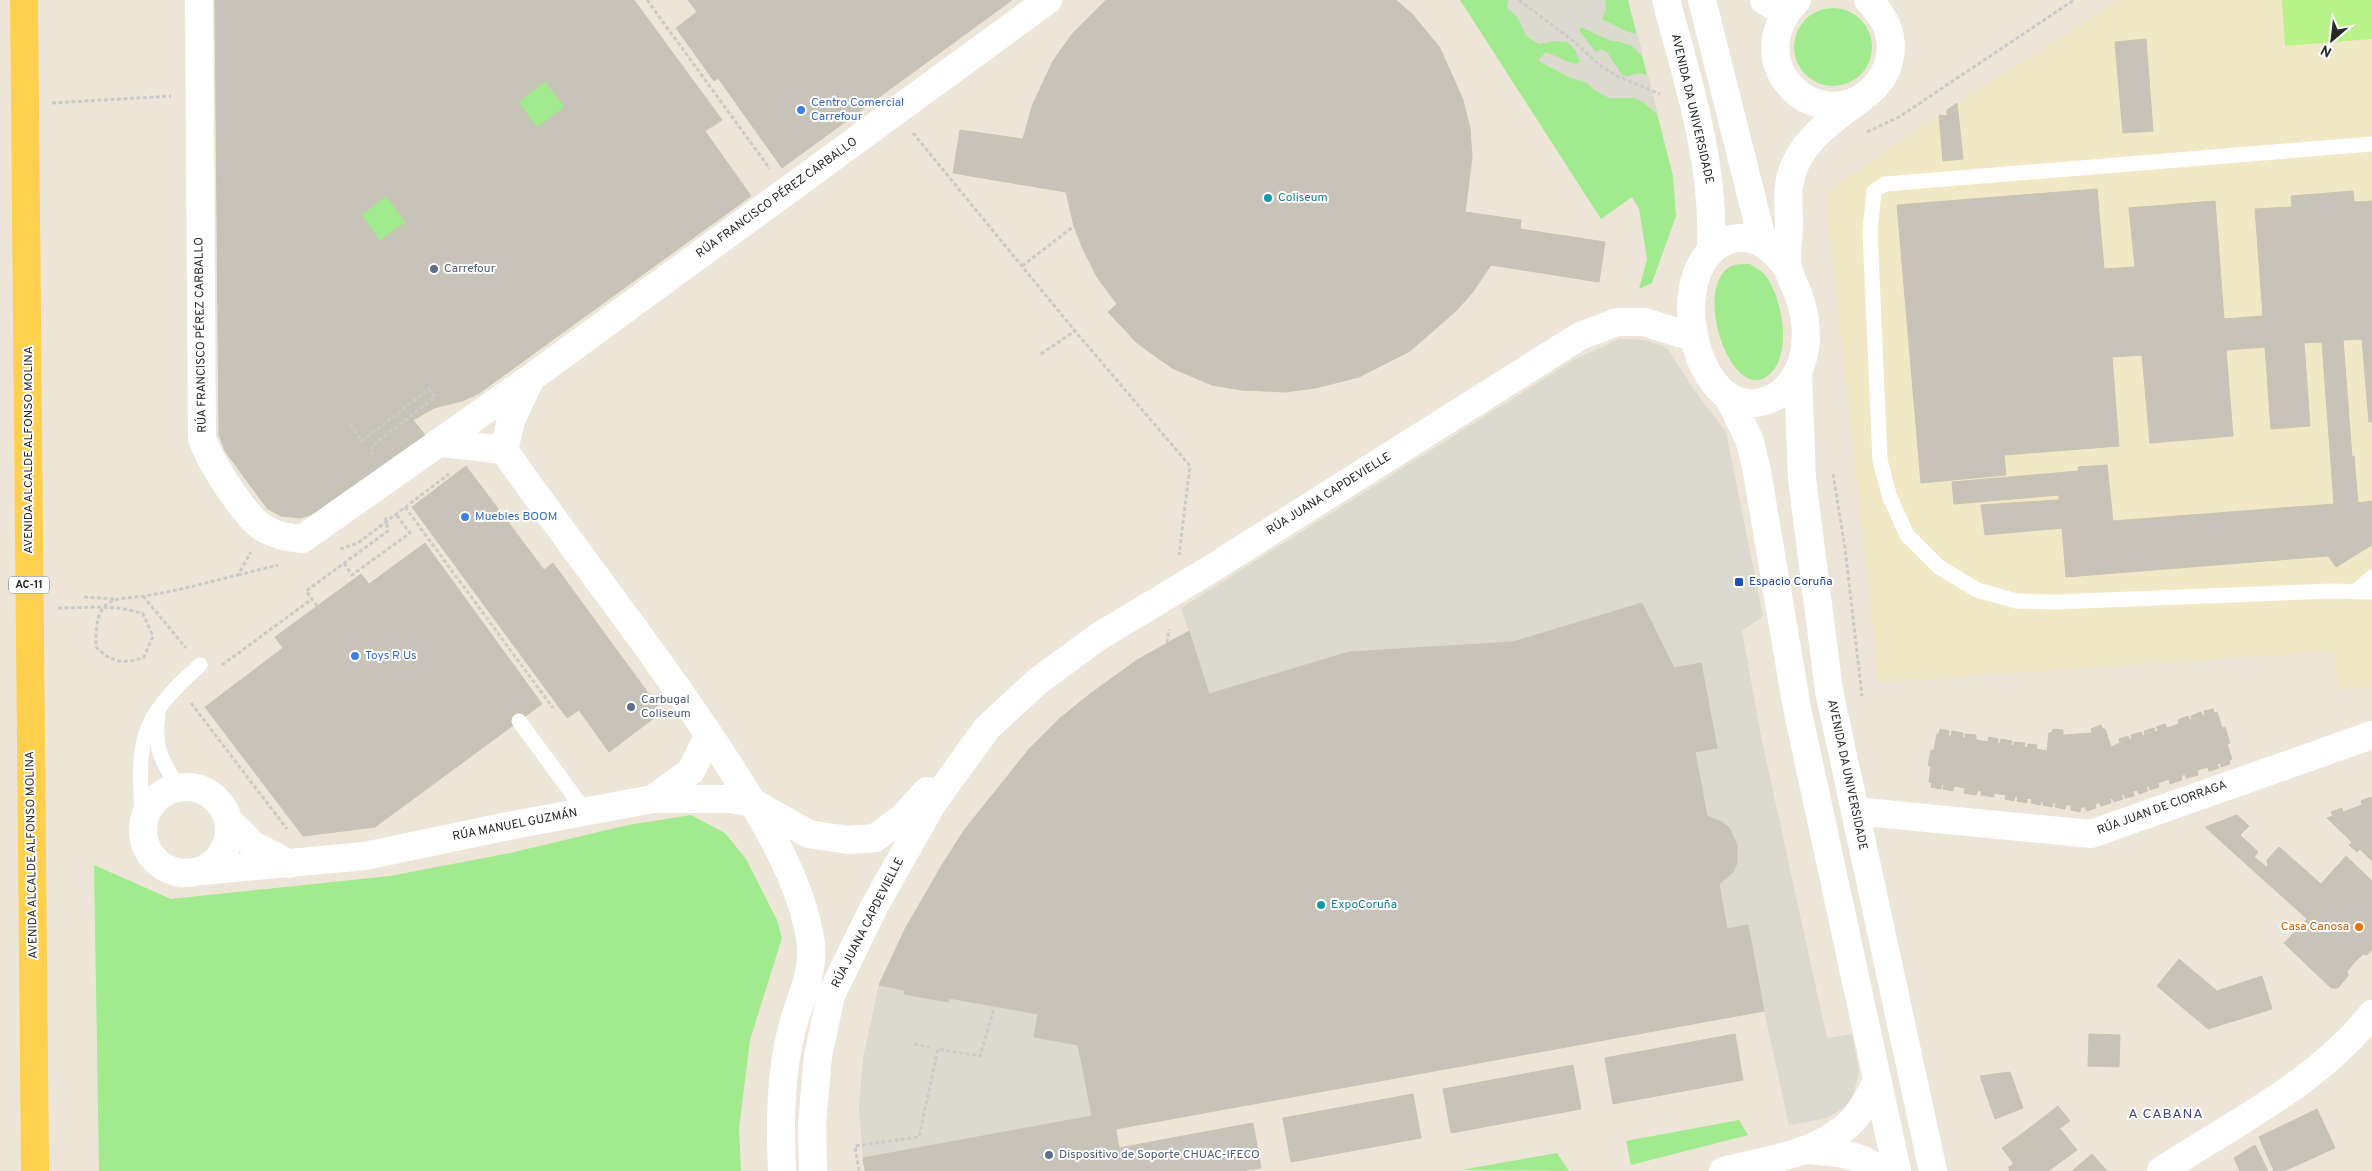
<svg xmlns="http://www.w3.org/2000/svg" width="2372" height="1171" font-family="Overpass,sans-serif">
	<rect width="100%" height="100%" fill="#ede6d8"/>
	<path fill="#f1e8c5" d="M2120 0H2372V687L2338 689 2334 651 1879 682 1829 228 1827 201 1831 192 1837 184 1947 110Z"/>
	<g fill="#a1ea8e">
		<path d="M1460 0H1628L1673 176 1676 216 1652 283 1639 289 1647 259 1639 209 1632 197 1601 219Z"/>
		<circle cx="1833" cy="47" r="39"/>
		<path d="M545 81 565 107 537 128 518 102Z"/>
		<path d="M386 196 406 222 380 241 361 215Z"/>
		<path d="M1750 264C1755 267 1762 271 1765 275 1783 298 1794 359 1766 377 1729 401 1690 281 1734 265 1739 264 1745 264 1750 264Z"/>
		<path d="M691 815 725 833 746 859 777 920 782 938 750 1040 739 1129 741 1171H99L94 865 171 899 390 876 510 853 628 825Z"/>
		<path d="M1739 1120 1748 1135 1631 1165 1626 1141Z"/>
		<path d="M1557 1153 1569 1171 1461 1170Z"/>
	</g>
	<path fill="#b7f388" d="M2282 0H2372V39L2285 46Z"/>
	<g fill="#dcd9cf">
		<path d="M1508 0H1605L1606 9 1602 19 1628 32 1638 34 1643 57 1632 46 1618 41H1611L1583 28H1580V32L1596 52 1601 49 1607 52 1622 75 1628 76 1639 73 1648 75 1658 115 1643 102 1634 98H1609L1594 90 1587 83 1571 78 1540 62 1539 59 1546 52 1569 62 1576 64 1580 62 1575 50 1567 42 1556 41 1539 44 1529 38 1525 34 1518 18 1507 8Z"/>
		<path d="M1619 339 1647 340 1668 349 1694 390 1726 432 1763 616 1742 631 1762 741 1827 1038 1852 1034 1859 1072 1853 1095 1846 1105 1836 1113 1823 1119 1789 1125 1764 1011 1748 925 1727 929 1719 884 1733 872 1737 863V845L1729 828 1722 822 1707 816 1695 752 1716 748 1701 663 1674 668 1642 604 1513 642 1349 652 1209 694 1181 608 1574 360Z"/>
		<path d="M879 985 904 990V994L948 1002 949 998 1038 1014 1034 1037 1078 1045 1092 1116 863 1158 859 1108 863 1058Z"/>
	</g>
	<g fill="#c8c3b8" stroke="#c8c3b2" fill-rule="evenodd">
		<path d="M215 0H634L722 120 705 131 751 196 478 394 462 401 434 408 413 420 425 435 320 512 300 518 281 516 268 509 264 504 225 451 219 435ZM545 81 565 107 537 128 518 102ZM386 196 406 222 380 241 361 215Z"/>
		<path d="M688 0H1012L782 168 718 78 714 81 676 28 697 12Z"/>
		<path d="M1106 0H1396L1413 15 1440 48 1463 100 1470 128 1472 158 1465 212 1521 220 1520 229 1605 242 1599 282 1491 265 1472 293 1456 311 1410 351 1359 377 1315 388 1285 392 1241 390 1212 385 1172 368 1137 343 1108 312 1117 304 1097 277 1082 247 1074 226 1066 192 953 173 960 130 1023 139 1032 106 1053 61 1073 33Z"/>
		<path d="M2146 39 2153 131 2123 133 2115 42Z"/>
		<path d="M1957 103 1963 159 1943 161 1939 115 1947 116V110Z"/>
		<path d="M2097 189 2104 269 2135 267 2129 208 2215 201 2224 319 2263 316 2255 209 2292 207 2291 196 2353 191 2354 202 2372 201V422H2369L2362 339 2343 340 2352 457 2354 456 2358 503 2372 501V545L2336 567 2328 556 2066 577 2062 528 1985 535 1981 505 2059 500V495L1954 504 1952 482 2079 471 2078 467 2107 465 2113 521 2334 504 2322 342 2304 343 2310 426 2271 429 2265 347 2226 350 2233 436 2150 443 2142 355 2112 357 2119 446 2004 455 2006 475 1921 483 1897 205Z"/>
		<path d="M466 466 544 570 553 563 662 712 609 752 579 710 567 718 412 507Z"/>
		<path d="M425 543 542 704 375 827 303 836 205 707 283 648 275 637 361 574 369 584Z"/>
		<path d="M1642 603 1674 668 1701 663 1717 748 1695 752 1707 816 1722 822 1729 828 1737 845V863L1733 872 1719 884 1727 929 1748 925 1764 1011 1116 1129 1119 1148 1253 1123 1261 1168 1242 1171H865L863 1158 1092 1116 1078 1045 1034 1037 1038 1014 949 998 948 1002 904 994V990L879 985 905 929 942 865 965 829 1030 748 1059 719 1090 694 1137 660 1189 631 1209 694 1349 652 1513 642Z"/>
		<path d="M2213 709 2214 713 2217 712 2222 728 2225 727 2230 743 2227 744 2232 759 2229 760 2230 764 2221 767 2220 763 2217 764 2219 768 2209 771 2208 767 2197 770 2198 775 2186 778 2185 774 2181 776 2182 780 2170 784 2169 779 2158 783 2159 787 2150 790 2149 786 2146 787 2148 791 2139 794 2137 790 2133 791 2134 796 2125 798 2124 794 2121 795 2123 799 2114 802 2112 798 2110 799 2111 803 2101 806 2099 802 2095 804 2096 808 2087 811 2085 807H2081L2080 812 2071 810V805H2066L2065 809 2055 807 2056 803H2053L2052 807 2043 805V801H2041L2040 805 2031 803 2032 799 2027 798V803L2017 801 2018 797 2015 796 2014 801 2005 799 2006 795 1994 793V797L1981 795 1982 791H1980L1978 790 1976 795 1964 793 1965 788 1954 786 1953 791 1943 789 1944 785 1942 784 1941 789 1931 787 1932 783 1929 782 1931 766H1928L1931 750H1934L1937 734H1939L1940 729 1949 731 1948 736H1951L1952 731 1963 733 1962 738H1965V734L1976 735V740L1988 742 1989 737 1998 739 1997 743 2000 744 2001 739 2012 741 2011 745 2014 746V742L2025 743 2024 747 2027 748 2028 744 2037 745 2036 749 2047 751 2049 733H2052L2053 729 2063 730V735H2065L2092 733 2091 729 2101 725 2103 729H2105L2111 747 2120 743 2119 739 2128 736 2130 740 2132 739 2131 735 2141 732 2143 736 2145 735 2144 731 2154 728 2155 732 2158 731 2156 727 2165 724 2167 728 2179 724 2178 720 2188 716 2190 720H2192L2191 716 2201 712 2203 716H2205L2204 711Z"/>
		<path d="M2371 797 2372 799V861L2360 849 2357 852 2349 845 2352 842 2327 818 2333 816 2331 812 2342 808 2343 812 2362 805 2361 801Z"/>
		<path d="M2237 815 2249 826 2240 835 2258 852 2254 857 2268 868 2267 860 2279 847 2321 884 2346 856 2372 881V949L2367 955 2363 954 2355 962 2205 827Z"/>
		<path d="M2307 919 2355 962 2347 971 2348 976 2338 988H2331L2284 943Z"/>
		<path d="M2179 959 2217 991 2262 976 2272 1009 2208 1029 2157 986Z"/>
		<path d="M1735 1034 1743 1080 1613 1104 1605 1058Z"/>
		<path d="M2089 1034 2120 1035 2119 1067 2088 1066Z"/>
		<path d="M1573 1065 1581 1109 1451 1133 1443 1089Z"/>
		<path d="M2010 1072 2023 1108 1995 1119 1980 1076Z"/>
		<path d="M1413 1094 1421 1138 1291 1162 1283 1118Z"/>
		<path d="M2058 1106 2070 1121 2038 1144 2027 1130Z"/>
		<path d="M2317 1109 2335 1148 2284 1171H2274L2259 1137Z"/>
		<path d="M2060 1129 2077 1150 2055 1166 2038 1144Z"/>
		<path d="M2027 1130 2038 1144 2014 1164 2002 1148Z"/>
		<path d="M1091 1139 1097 1171H914Z"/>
		<path d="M2038 1144 2055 1166 2048 1171H2010L2008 1168Z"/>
		<path d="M2255 1145 2268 1171H2240L2234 1158Z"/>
		<path d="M2092 1154 2107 1171H2072Z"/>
	</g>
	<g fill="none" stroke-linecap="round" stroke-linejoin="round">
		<g stroke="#cbcbcb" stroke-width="3" stroke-dasharray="4 2.5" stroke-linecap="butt">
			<path d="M647 0 770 169"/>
			<path d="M1519 0 1576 43 1598 64 1617 76 1660 94"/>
			<path d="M52 103 171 96"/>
			<path d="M1867 132 1899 117 2074 0"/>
			<path d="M913 133 1075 331 1190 466 1179 555"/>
			<path d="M1022 266 1074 226"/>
			<path d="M1041 354 1075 331"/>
			<path d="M350 425 362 441 429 389 435 397 372 446 373 455"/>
			<path d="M1833 474 1845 548 1862 696"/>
			<path d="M405 507 553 708"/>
			<path d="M340 549 358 543 449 474"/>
			<path d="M344 563 352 575 410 533 396 514"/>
			<path d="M238 575 278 565"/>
			<path d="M143 596 186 648"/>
			<path d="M84 597 115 599"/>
			<path d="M317 606 306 591 388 531 385 515"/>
			<path d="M58 608C87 608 116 604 143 614L153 636 144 657C124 665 111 662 96 647 96 634 95 618 104 607 111 598 126 598 136 597 171 593 204 583 238 575L251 552"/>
			<path d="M1167 643 1169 629"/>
			<path d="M222 665 312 599"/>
			<path d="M191 703 287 829"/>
			<path d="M914 1044 930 1047"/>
			<path d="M859 1171 855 1146 919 1137 938 1049 980 1056 995 1005"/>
		</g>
		<g stroke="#fff" stroke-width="15">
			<path d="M2372 144 1885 184 1874 191 1870 231 1880 460 1889 495 1907 535 1939 567 1977 590 2016 601 2056 602 2332 591 2372 592"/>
			<path d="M2355 592 2372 577"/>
			<path d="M158 716C153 747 162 761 178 787"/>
			<path d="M519 721 585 811"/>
			<path d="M143 823C137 742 137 721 200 665"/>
		</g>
		<g stroke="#fff" stroke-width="28">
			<path d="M199 0 202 438C209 460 245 518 265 529 277 536 289 538 302 539L528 380"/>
			<path d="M1666 0C1688 81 1715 164 1711 249"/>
			<path d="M1702 0 1763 243"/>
			<path d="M1764 0 1785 13"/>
			<path d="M1797 0C1737 62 1815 136 1868 93 1879 84 1886 74 1889 61 1895 36 1886 18 1868 0"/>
			<path d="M1788 268C1774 250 1756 233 1732 239 1662 258 1690 411 1756 403 1773 400 1783 394 1793 380 1810 355 1808 323 1799 296 1796 287 1790 278 1788 268 1785 254 1789 237 1789 223 1789 211 1787 197 1789 185 1795 144 1831 121 1862 98"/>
			<path d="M1798 373 1802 479 1829 691 1933 1171"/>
			<path d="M1728 396 1749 439 1756 466 1797 708 1897 1171"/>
			<path d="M442 443 504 450"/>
			<circle cx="186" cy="830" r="43"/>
			<path d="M653 799H730L754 803 809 834 848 840 875 838 902 818 927 791"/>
			<path d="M1855 811 2091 834 2372 735"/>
			<path d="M229 821 253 845 290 864"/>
			<path d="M202 871 365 856 508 826 653 799 691 771 709 735"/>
			<path d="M1805 1150C1831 1152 1861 1153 1880 1171"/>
			<path d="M782 1171C780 1123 780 1075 792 1028 799 1001 814 974 811 945 803 879 757 808 721 753 653 649 575 552 504 450L511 420 531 378 1048 0"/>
			<path d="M813 1171 812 1124 818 1056 831 995 874 907 932 804 987 728 1038 681 1098 637 1206 572 1580 336 1617 322H1644L1693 337"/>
			<path d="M1723 1171C1767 1160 1822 1154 1855 1118 1864 1107 1870 1094 1877 1081"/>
			<path d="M2161 1171C2232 1124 2318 1083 2372 1014"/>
		</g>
		<path stroke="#ffd04d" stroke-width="28" d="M24 0 35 1171"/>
	</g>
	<g fill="#3f7fe0" stroke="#fff" stroke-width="2">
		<circle cx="801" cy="110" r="5"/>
		<circle cx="465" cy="517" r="5"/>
		<circle cx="355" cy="656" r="5"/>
	</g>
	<g fill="#0f9aa8" stroke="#fff" stroke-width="2">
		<circle cx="1268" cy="198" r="5"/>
		<circle cx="1321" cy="905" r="5"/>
	</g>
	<g fill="#5c6f8a" stroke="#fff" stroke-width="2">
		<circle cx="434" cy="269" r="5"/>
		<circle cx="631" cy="707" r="5"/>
		<circle cx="1049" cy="1155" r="5"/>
	</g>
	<rect fill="#1a4fb4" stroke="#fff" stroke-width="2" x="1734" y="577" width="10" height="10" rx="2.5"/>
	<circle fill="#e8710a" stroke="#fff" stroke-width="2" cx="2359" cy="927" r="5"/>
	<g text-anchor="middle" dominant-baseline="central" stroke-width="4" stroke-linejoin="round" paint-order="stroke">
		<rect fill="#fff" stroke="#686868" stroke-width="1" x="9" y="576.5" width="40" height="17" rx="4"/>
		<g font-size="11" font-weight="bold" fill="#282828">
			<text x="29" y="585">AC-11</text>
		</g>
		<g font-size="12" fill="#366cbe" stroke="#fff" text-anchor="start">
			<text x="811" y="103">Centro Comercial<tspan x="811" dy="14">Carrefour</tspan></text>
			<text x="475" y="517">Muebles BOOM</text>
			<text x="365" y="656">Toys R Us</text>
		</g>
		<g font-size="12" fill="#282828" stroke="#fff">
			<text transform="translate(1692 109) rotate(77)">AVENIDA DA UNIVERSIDADE</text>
			<text transform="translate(777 198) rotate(-36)">RÚA FRANCISCO PÉREZ CARBALLO</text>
			<text transform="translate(201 335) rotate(-91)">RÚA FRANCISCO PÉREZ CARBALLO</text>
			<text transform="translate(29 450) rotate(-90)">AVENIDA ALCALDE ALFONSO MOLINA</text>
			<text transform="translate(1329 494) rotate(-32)">RÚA JUANA CAPDEVIELLE</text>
			<text transform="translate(1847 775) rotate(78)">AVENIDA DA UNIVERSIDADE</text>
			<text transform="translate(2162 808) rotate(-20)">RÚA JUAN DE CIORRAGA</text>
			<text transform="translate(515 825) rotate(-11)">RÚA MANUEL GUZMÁN</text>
			<text transform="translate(32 855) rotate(-91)">AVENIDA ALCALDE ALFONSO MOLINA</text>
			<text transform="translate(868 923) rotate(-63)">RÚA JUANA CAPDEVIELLE</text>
		</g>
		<g font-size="12" fill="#0d838f" stroke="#fff" text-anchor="start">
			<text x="1278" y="198">Coliseum</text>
			<text x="1331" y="905">ExpoCoruña</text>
		</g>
		<g font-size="12" fill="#4e5e75" stroke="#fff" text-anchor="start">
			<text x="444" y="269">Carrefour</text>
			<text x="641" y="700">Carbugal<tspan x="641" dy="14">Coliseum</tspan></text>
			<text x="1059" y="1155">Dispositivo de Soporte CHUAC-IFECO</text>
		</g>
		<g font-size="12" fill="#164399" stroke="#fff" text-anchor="start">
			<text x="1749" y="582">Espacio Coruña</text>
		</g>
		<g font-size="12" fill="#c56008" stroke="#fff" text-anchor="end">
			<text x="2349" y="927">Casa Canosa</text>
		</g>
		<g font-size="14" letter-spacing="1" fill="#44477d" stroke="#fff">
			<text x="2166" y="1114">A CABANA</text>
		</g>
	</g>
	<g transform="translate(2332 40) rotate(208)" stroke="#ffffff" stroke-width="4" paint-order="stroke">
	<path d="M0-4L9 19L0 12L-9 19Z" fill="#282828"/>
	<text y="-8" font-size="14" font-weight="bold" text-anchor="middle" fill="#282828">N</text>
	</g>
</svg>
